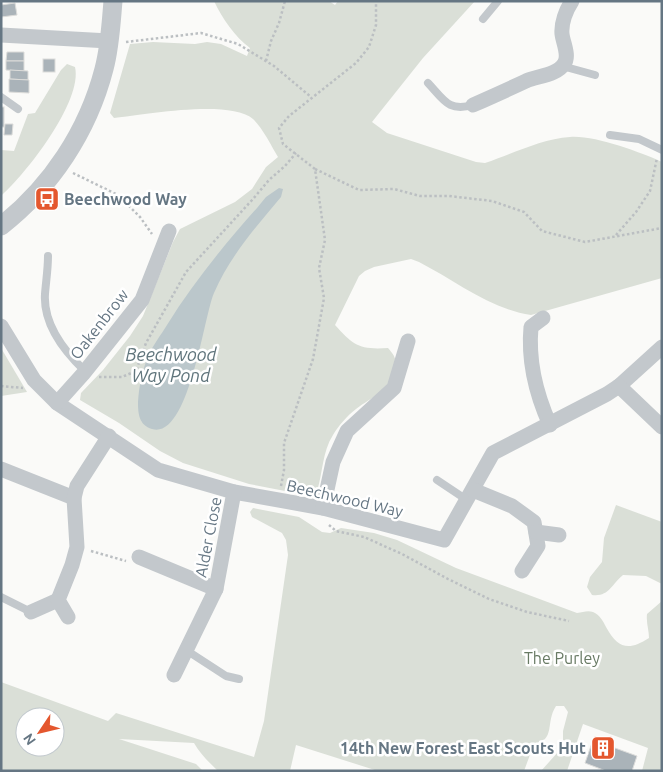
<svg xmlns="http://www.w3.org/2000/svg" width="663" height="772" font-family="Ubuntu,sans-serif">
	<rect width="100%" height="100%" fill="#fafaf8"/>
	<g fill="#dadfd7" fill-rule="evenodd">
		<path d="M214 1H329L335 5 338 1H475L423 58 372 122 387 133 476 162 485 163C512 154 541 139 570 137 594 135 640 152 662 162V278L531 315C490 309 456 281 419 262L411 259 374 267 365 271 359 276 335 325C353 345 359 350 388 348 395 356 398 361 394 372 386 394 373 396 356 409 347 416 339 425 333 435 322 452 323 473 317 491L311 494 285 491 249 484 183 463 160 451 119 423 80 400 81 393 103 370 130 336 143 316 173 242 180 229 235 202 252 189 266 167 278 157C272 147 262 127 253 119 229 99 144 115 114 118L110 113 130 44 153 42 195 44 207 42 221 44 247 56 250 48C235 37 222 18 214 1Z"/>
		<path d="M67 64 75 67C83 101 26 174 1 196V150L14 151 28 114 35 113 61 70Z"/>
		<path d="M1 348 27 392 1 396Z"/>
		<path d="M616 505 662 522V584L646 576 623 575C611 585 609 597 592 595L587 587 590 577 602 562 604 538Z"/>
		<path d="M253 508 299 517 322 532 330 533 341 528 374 533 397 540 456 568 577 613C583 612 588 610 593 612 600 615 603 621 606 627 618 649 629 651 649 638 649 630 646 623 647 614L662 601V771H642L648 748 583 724 567 771H541L558 752 563 741V731L568 712 564 706H556C545 723 556 740 534 744L524 771H378L296 745 290 771H218C209 762 200 754 194 743L119 739 196 764 203 771H1V682L108 721 116 713 254 757 264 721 288 555 286 540 282 533 252 517 250 512ZM25 717H55V747H25Z"/>
	</g>
	<path fill="#bbc7cb" d="M279 188 283 189 281 197C256 227 230 256 214 293 204 315 189 440 152 429 139 425 138 414 138 402 139 387 142 371 148 357 152 346 161 335 167 325 193 283 224 245 257 208L266 197Z"/>
	<g fill="#aab3b9" stroke="#dcdcda">
		<path d="M15 3 17 15 1 17V5Z"/>
		<path d="M7 52H24V61H6Z"/>
		<rect x="43" y="59" width="12" height="13"/>
		<path d="M6 61H24V71L6 70Z"/>
		<path d="M10 70 28 71V80L10 79Z"/>
		<path d="M9 79 29 80V93L9 92Z"/>
		<rect x="1" y="107" width="3" height="20"/>
		<path d="M5 124H13L12 135H4Z"/>
		<path d="M593 740 637 756 632 771H606L585 763Z"/>
	</g>
	<g fill="none" stroke-linecap="round" stroke-linejoin="round">
		<g stroke="#bbbfc2" stroke-width="2.5" stroke-dasharray="2.5 2.5" stroke-linecap="butt">
			<path d="M126 42 201 33 238 44 274 66 311 97"/>
			<path d="M266 61 271 41 279 23 285 1"/>
			<path d="M315 169 359 190 394 189 420 196H449L492 201 524 212 542 231 585 242 662 228"/>
			<path d="M73 173 118 195 140 217 152 234"/>
			<path d="M616 235 636 212 650 191 657 158"/>
			<path d="M99 377H122L136 371 146 343 186 272 253 199 269 180 285 166 296 153"/>
			<path d="M1 386 23 388"/>
			<path d="M281 486 284 470V443L313 359 324 298 319 268 325 240 315 169 283 144 279 128 289 116 356 63 369 47 376 25V1"/>
			<path d="M329 525 336 531 364 537 402 554 448 579 489 599 527 612 569 621"/>
			<path d="M91 551 126 561"/>
		</g>
		<g stroke="#c3c8cc" stroke-width="8">
			<path d="M483 19 498 1"/>
			<path d="M562 66 595 75"/>
			<path d="M428 83C444 100 448 112 473 105"/>
			<path d="M1 97 18 109"/>
			<path d="M610 135 639 139 662 150"/>
			<path d="M48 256C48 269 46 281 45 294 43 324 65 352 85 371"/>
			<path d="M437 480 467 500"/>
			<path d="M1 597 31 612"/>
			<path d="M186 650 226 676 239 679"/>
		</g>
		<g stroke="#c3c8cc" stroke-width="15">
			<path d="M1 35 109 41"/>
			<path d="M473 105C491 97 509 89 526 81 538 76 557 75 564 64 570 56 563 43 562 34 561 23 566 10 572 1"/>
			<path d="M543 318 531 327C528 360 536 394 550 425"/>
			<path d="M1 326 34 380 57 403 158 470 234 492 323 508 444 540 493 453 607 394 619 386 662 347"/>
			<path d="M619 386 662 427"/>
			<path d="M57 403 83 374 142 300 169 231"/>
			<path d="M1 469 74 498"/>
			<path d="M473 490 512 506 534 522 538 546 522 571"/>
			<path d="M323 508 333 462 347 431 394 388 408 341"/>
			<path d="M536 532 559 535"/>
			<path d="M139 557 216 589"/>
			<path d="M31 612 58 600"/>
			<path d="M68 617 58 600 72 565 77 547 74 498 77 486 109 436"/>
			<path d="M174 675 216 589 234 492"/>
		</g>
		<path stroke="#c3c8cc" stroke-width="19" d="M1 226C51 187 88 131 104 69 110 47 111 24 113 1"/>
	</g>
	<defs>
		<symbol id="bus-square" viewBox="-11 -11 22 22"><rect x="-9" y="-9" width="18" height="18" rx="4" fill="#e4572e" stroke="#fff"/><path d="M-5-6H5V4H4V6H2V4H-2V6H-4V4H-5ZM-3.5-4V0h7V-4ZM-3.5 1.2v1.5H-2V1.2ZM2 1.2v1.5H3.5V1.2Z" fill="#fff"/></symbol>
		<symbol id="building-square" viewBox="-11 -11 22 22"><rect x="-9" y="-9" width="18" height="18" rx="4" fill="#e4572e" stroke="#fff"/><path d="M-4-6H4V6H1V3H-1V6H-4ZM-2.5-4.3h1.7v1.8h-1.7ZM.8-4.3h1.7v1.8H.8ZM-2.5-1h1.7V.8h-1.7ZM.8-1h1.7V.8H.8Z" fill="#fff"/></symbol>
	</defs>
	<g fill-rule="evenodd">
		<use href="#bus-square" x="33" y="185" width="28" height="28"/>
		<use href="#building-square" x="589" y="734" width="28" height="28"/>
	</g>
	<g text-anchor="middle" dominant-baseline="central" stroke-width="5" stroke-linejoin="round" paint-order="stroke">
		<g font-size="16" font-weight="bold" fill="#657683" stroke="#fff" text-anchor="start">
			<text x="64" y="199">Beechwood Way</text>
			<text x="586" y="748" text-anchor="end">14th New Forest East Scouts Hut</text>
		</g>
		<g font-size="16" fill="#657683" stroke="#fff">
			<text transform="translate(99 324) rotate(-52)">Oakenbrow</text>
			<text transform="translate(345 498) rotate(13)">Beechwood Way</text>
			<text transform="translate(208 537) rotate(-79)">Alder Close</text>
		</g>
		<g font-size="16" fill="#687a64" stroke="#fff">
			<text x="562" y="658">The Purley</text>
		</g>
		<g font-size="18" font-style="italic" fill="#60757c" stroke="#fff">
			<text x="171" y="354">Beechwood<tspan x="171" dy="21">Way Pond</tspan></text>
		</g>
	</g>
	<rect width="663" height="772" fill="none" stroke="#657683" stroke-width="5"/>
	<g transform="translate(40 732) rotate(235)"><circle r="24" fill="#ffffff" stroke="#c1c8cd"/>
	<path d="M0-4L9 19L0 12L-9 19Z" fill="#e4572e"/>
	<text y="-8" font-size="14" font-weight="bold" text-anchor="middle" fill="#657683">N</text>
	</g>
</svg>
